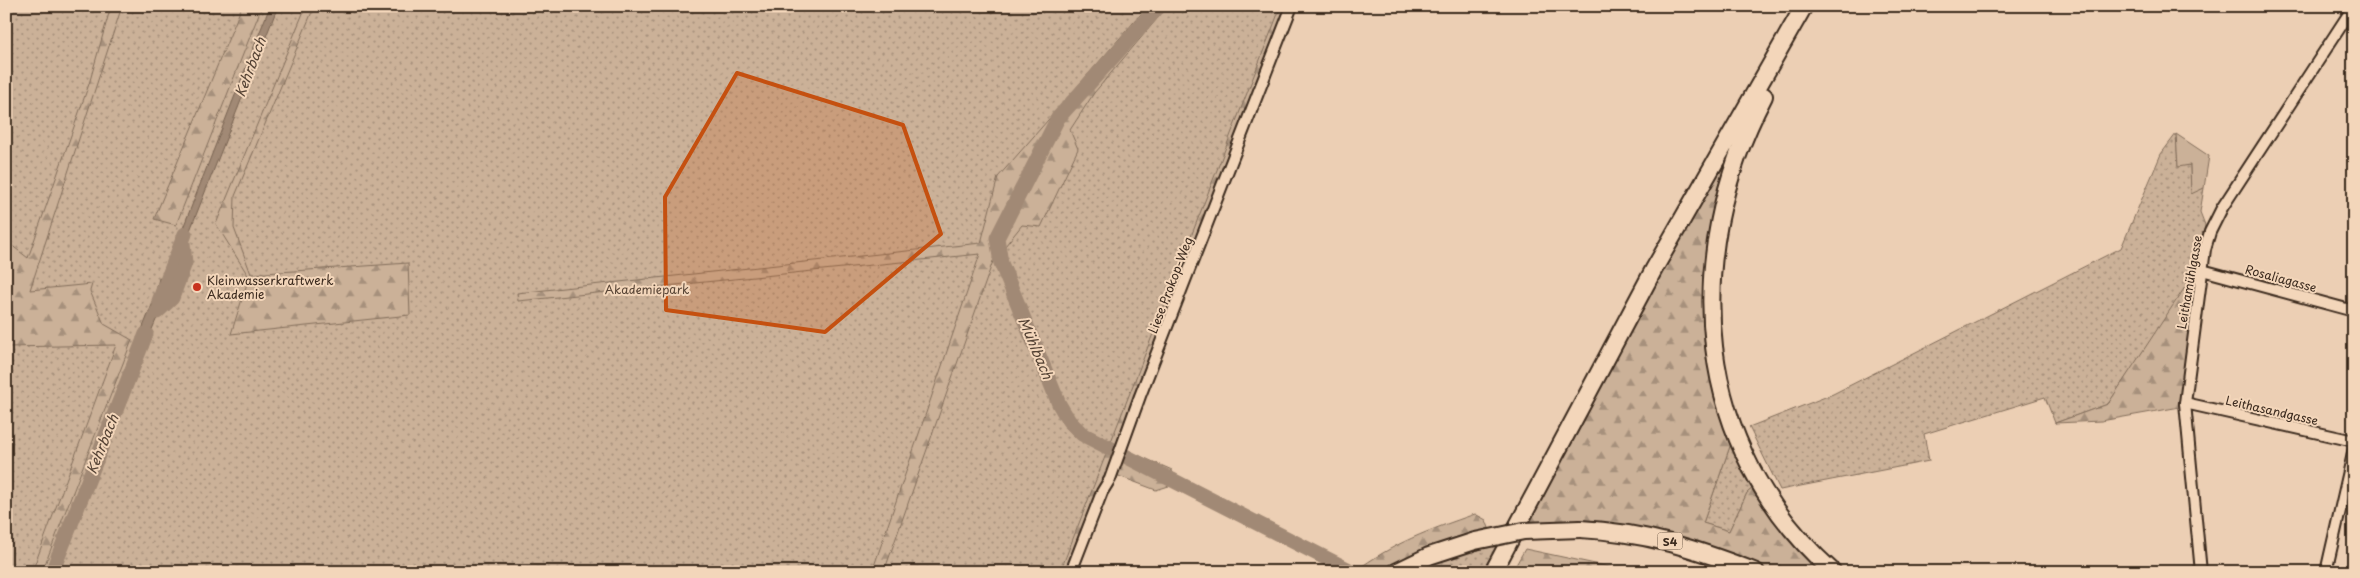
<svg xmlns="http://www.w3.org/2000/svg" width="2360" height="578" font-family="'Playpen Sans',sans-serif">
	<defs>
		<pattern id="grass-dots" width="8" height="8" patternUnits="userSpaceOnUse" patternTransform="scale(1.25)"><rect width="8" height="8" fill="#cbb198"/><path d="M2 2h.1M6 6h.1" fill="none" stroke="#a6907b" stroke-width="1.8" stroke-linecap="round"/></pattern>
		<pattern id="forest-firs" width="22" height="20" patternUnits="userSpaceOnUse" patternTransform="scale(1.25)"><rect width="22" height="20" fill="#cbb198"/><path d="M5 1l3.5 6h-7zM16 11l3.5 6h-7z" fill="#a6907b"/></pattern>
	</defs>
	<rect width="100%" height="100%" fill="#eccfb4"/>
	<filter id="ink" filterUnits="userSpaceOnUse"><feTurbulence type="fractalNoise" baseFrequency=".02" numOctaves="2"/><feDisplacementMap in="SourceGraphic" scale="10" xChannelSelector="R" yChannelSelector="G"/><feConvolveMatrix kernelMatrix="1 2 1 2 8 2 1 2 1" color-interpolation-filters="sRGB"/></filter>
	<g filter="url(#ink)">
		<g fill="url(#grass-dots)" stroke="#836e5b">
			<path d="M6 6H1287L1067 572H6Z"/>
			<path d="M2176 134 2178 166 2190 165 2191 193 2204 188 2200 212 2205 225 2197 271 2191 263V278L2185 289 2108 404 2055 423 2045 397 1924 434 1929 461 1780 490 1749 427 1833 394 2121 248 2161 154Z"/>
			<path d="M1734 435 1759 483 1747 493 1729 531 1703 523Z"/>
			<path d="M1509 541 1493 572H1396L1429 556Z"/>
		</g>
		<g fill="url(#forest-firs)" stroke="#836e5b">
			<path d="M111 6H122L30 290 92 284 90 291 104 324 132 340 42 572H32L116 345 6 347V241L28 258 89 84Z"/>
			<path d="M242 6H262L176 225 154 219Z"/>
			<path d="M306 6H322L314 7 235 196 234 228 251 274 408 263 410 315 231 334 249 277 216 224Z"/>
			<path d="M1148 6H1168L1094 93 1070 130 1078 149 1041 227 1022 225 993 261 884 572H872L980 254 518 301 517 293 981 243 998 177Z"/>
			<path d="M1281 6H1287L1067 572H1060Z"/>
			<path d="M1728 139 1742 144 1710 295 1734 435 1703 523 1729 531 1747 493 1759 483 1833 572H1756L1580 521 1518 524Z"/>
			<path d="M2191 278 2193 297 2180 407 2101 421 2055 423 2108 404Z"/>
			<path d="M1124 449 1172 470 1174 479 1172 485 1156 490 1116 475Z"/>
			<path d="M1475 514 1486 520 1489 528 1422 550 1378 572H1354C1393 543 1429 530 1475 514Z"/>
			<path d="M2354 532V572H2345Z"/>
			<path d="M1525 549 1614 568 1654 572H1512Z"/>
		</g>
		<path fill="#cbb198" stroke="#836e5b" d="M2176 134 2209 156 2204 188 2191 194 2190 165 2178 167Z"/>
		<g fill="#a18974" stroke="#786352">
			<path d="M270 6H278L189 233 186 251H174Z"/>
			<path d="M159 278 173 284 169 296 174 300 156 320 142 353 134 349 154 300Z"/>
		</g>
		<g fill="none" stroke-linecap="round" stroke-linejoin="round">
			<g stroke="#a18974" stroke-width="15">
				<path d="M1159 6 1058 118 997 238 1001 263 1059 404 1069 421 1082 434 1353 572"/>
				<path d="M159 301 185 234"/>
				<path d="M157 312 172 298 185 263 183 243"/>
				<path d="M52 572 146 334"/>
			</g>
			<defs>
				<g id="minor">
					<path d="M2202 270 2354 311"/>
					<path d="M2185 403 2354 441"/>
					<path d="M1071 572 1102 492 1110 479 1140 396 1292 6"/>
					<path d="M2201 572 2185 403 2205 249 2210 232 2222 208 2354 6"/>
					<path d="M2326 572 2354 449"/>
				</g>
				<g id="trunk">
					<path d="M1764 96C1680 257 1692 447 1833 572"/>
					<path d="M1580 529C1644 532 1697 549 1756 572"/>
					<path d="M1396 572 1429 556 1475 541"/>
					<path d="M1493 572 1654 269 1804 6"/>
				</g>
			</defs>
			<use href="#minor" stroke="#3b2a1e" stroke-width="14"/>
			<use href="#trunk" stroke="#3b2a1e" stroke-width="20"/>
			<use href="#minor" stroke="#f3d6ba" stroke-width="10"/>
			<use href="#trunk" stroke="#f3d6ba" stroke-width="16"/>
			<defs>
				<path id="trunk-bridge" d="M1475 541 1524 531 1580 529"/>
			</defs>
			<use href="#trunk-bridge" stroke="#3b2a1e" stroke-width="20" stroke-linecap="butt"/>
			<use href="#trunk-bridge" stroke="#f3d6ba" stroke-width="16"/>
		</g>
	</g>
	<path fill="#c55010" fill-opacity="0.2" stroke="#c55010" stroke-width="4" stroke-linejoin="round" d="M737 73 903 125 941 234 825 332 666 310 665 197Z"/>
	<circle fill="#c8321e" stroke="#f3d6ba" stroke-width="2" cx="197" cy="287" r="5"/>
	<g text-anchor="middle" dominant-baseline="central" stroke-width="4" stroke-linejoin="round" paint-order="stroke">
		<rect fill="#f3d6ba" stroke="#725e4d" stroke-width="1" x="1657.5" y="532.5" width="25" height="17" rx="4"/>
		<g font-size="11" font-weight="bold" fill="#3b2a1e">
			<text x="1670" y="541">S4</text>
		</g>
		<g font-size="12" fill="#3b2a1e" stroke="#f3d6ba">
			<text transform="translate(2281 278) rotate(15)">Rosaliagasse</text>
			<text transform="translate(2189 282) rotate(-80)">Leithamühlgasse</text>
			<text transform="translate(1170 285) rotate(-69)">Liese Prokop-Weg</text>
			<text transform="translate(2272 410) rotate(13)">Leithasandgasse</text>
		</g>
		<g font-size="12" fill="#3b2a1e" stroke="#f3d6ba" text-anchor="start">
			<text x="207" y="280">Kleinwasserkraftwerk<tspan x="207" dy="14">Akademie</tspan></text>
		</g>
		<g font-size="12" fill="#584536" stroke="#f3d6ba">
			<text x="647" y="289">Akademiepark</text>
		</g>
		<g font-size="14" font-style="italic" fill="#544234" stroke="#f3d6ba">
			<text transform="translate(250 67) rotate(-69)">Kehrbach</text>
			<text transform="translate(1036 348) rotate(67)">Mühlbach</text>
			<text transform="translate(102 444) rotate(-68)">Kehrbach</text>
		</g>
	</g>
	<rect width="2360" height="578" fill="none" stroke="#f3d6ba" stroke-width="25"/>
	<rect x="12" y="12" width="2335" height="553" fill="none" stroke="#3b2a1e" stroke-width="2" filter="url(#ink)"/>
</svg>
